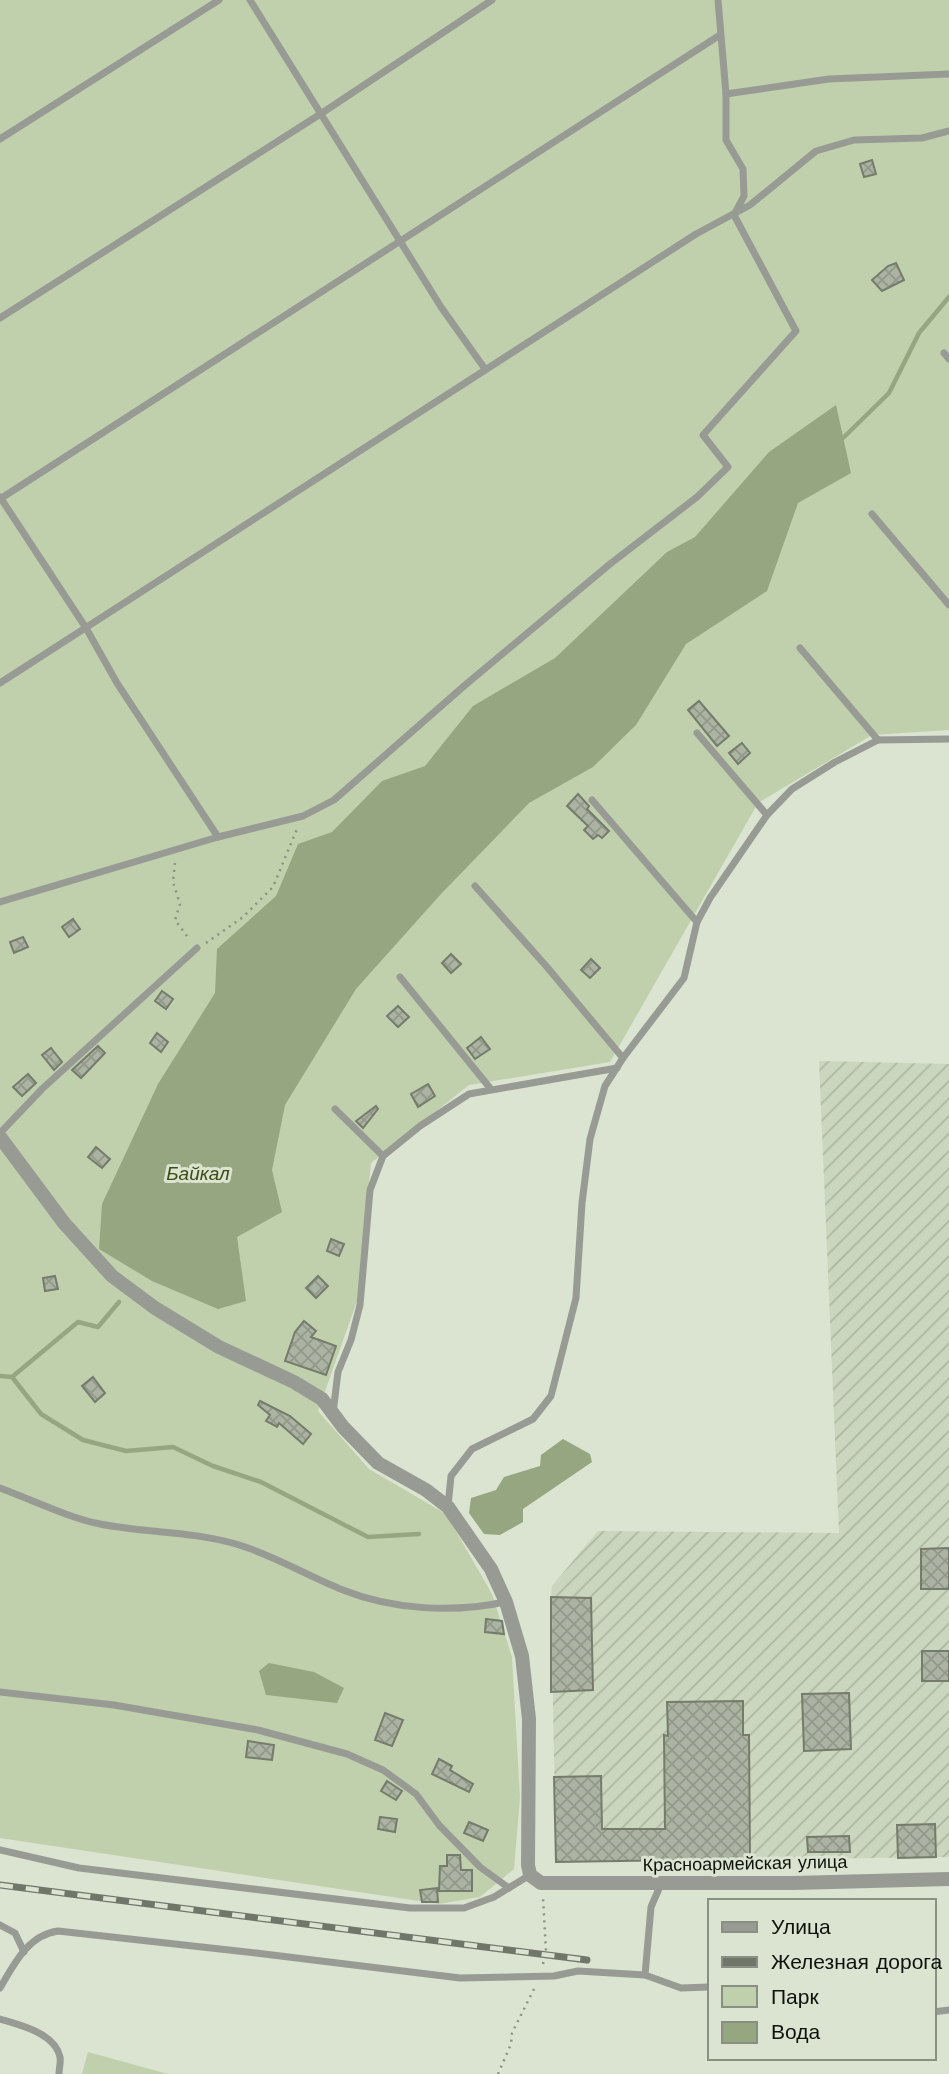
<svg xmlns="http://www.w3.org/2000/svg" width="949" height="2074" font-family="'Work Sans',sans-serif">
	<defs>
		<pattern id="industrial-furrows" width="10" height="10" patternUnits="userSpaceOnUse" patternTransform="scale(1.75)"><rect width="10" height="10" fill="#cbd6be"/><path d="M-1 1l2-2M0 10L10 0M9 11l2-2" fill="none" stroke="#adb7a2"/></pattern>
		<pattern id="building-cross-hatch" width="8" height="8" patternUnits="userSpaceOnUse" patternTransform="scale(1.75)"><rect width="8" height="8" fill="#abb3a2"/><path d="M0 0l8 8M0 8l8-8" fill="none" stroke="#92998a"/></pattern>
	</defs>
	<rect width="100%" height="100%" fill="#dbe3d1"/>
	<path fill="url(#industrial-furrows)" d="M819 1061 949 1064V1857L556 1862 551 1597 552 1586 598 1531 839 1533Z"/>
	<g fill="#c0d0ac">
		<path d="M0 0H949V730L872 735 758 803 610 1062 469 1085 371 1163 357 1301 318 1411 369 1469 446 1514 492 1594 512 1657 520 1797 514 1869 480 1897 439 1904 0 1838Z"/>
		<path d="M88 2052 168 2074H82Z"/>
	</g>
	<g fill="#96a681">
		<path d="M836 405 851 473 798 503 767 591 686 644 636 725 593 767 529 803 441 894 356 989 285 1105 272 1170 282 1212 237 1237 246 1301 218 1309 152 1281 99 1249 102 1204 158 1084 215 993 217 949 276 896 298 844 332 832 382 781 425 766 473 706 555 658 667 552 695 537 769 452Z"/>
		<path d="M563 1439 590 1454 592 1462 523 1509V1522L500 1535 484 1534 469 1513 471 1498 496 1490 504 1477 540 1466 541 1455Z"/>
		<path d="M269 1663 314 1672 344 1688 337 1703 266 1695 259 1671Z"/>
	</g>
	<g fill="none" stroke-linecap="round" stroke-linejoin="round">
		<g stroke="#96a681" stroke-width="4.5">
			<path d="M843 438 889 393 919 333 949 297"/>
			<path d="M0 1376 12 1377 78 1322 98 1327 119 1302"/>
			<path d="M12 1377 41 1414 83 1440 126 1451 173 1447 213 1466 261 1482 368 1537 419 1534"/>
		</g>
	</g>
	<g fill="url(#building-cross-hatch)" stroke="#757c6c" stroke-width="2">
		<path d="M872 160 876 174 864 177 860 164Z"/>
		<path d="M896 263 904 280 882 291 872 280 888 266Z"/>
		<path d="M699 701 729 736 717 746 688 710Z"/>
		<path d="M742 743 750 753 738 764 729 753Z"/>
		<path d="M578 794 589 806 587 809 609 831 602 838 598 835 593 839 584 830 588 826 567 806Z"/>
		<path d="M73 919 80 929 69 937 62 927Z"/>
		<path d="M23 937 28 947 14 953 10 942Z"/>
		<path d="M451 954 461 964 451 973 442 963Z"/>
		<path d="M591 959 600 968 590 978 581 970Z"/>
		<path d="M162 991 173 999 166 1009 155 1001Z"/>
		<path d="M398 1006 409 1017 398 1027 387 1016Z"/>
		<path d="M157 1033 168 1042 161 1052 150 1043Z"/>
		<path d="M481 1037 490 1049 475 1059 467 1048Z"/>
		<path d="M98 1046 105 1053 81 1078 72 1070Z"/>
		<path d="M51 1048 62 1062 54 1070 42 1055Z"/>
		<path d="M28 1074 36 1083 22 1096 13 1087Z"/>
		<path d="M428 1084 435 1096 418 1107 411 1094Z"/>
		<path d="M376 1106 378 1109 363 1128 356 1121Z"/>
		<path d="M96 1147 110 1159 102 1168 88 1157Z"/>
		<path d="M331 1239 344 1244 339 1256 327 1251Z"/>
		<path d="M55 1276 58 1289 45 1291 43 1278Z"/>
		<path d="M318 1276 328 1286 316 1298 306 1288Z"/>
		<path d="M304 1321 316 1331 311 1337 336 1346 326 1375 285 1361 295 1332Z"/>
		<path d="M93 1377 105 1393 95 1402 82 1386Z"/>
		<path d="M260 1401 290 1416 311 1434 303 1444 279 1423 277 1427 266 1421 270 1415 258 1405Z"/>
		<path d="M949 1548V1589H921V1549Z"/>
		<path d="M551 1597 591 1598 593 1690 551 1692Z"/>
		<path d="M486 1619 502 1621 504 1634 485 1632Z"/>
		<rect x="922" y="1651" width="27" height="30"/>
		<path d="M849 1693 851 1749 804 1751 802 1694Z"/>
		<path d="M743 1701V1735H749L750 1859 556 1862 554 1777 601 1776 602 1829H665L664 1735 668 1736 667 1702Z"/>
		<path d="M385 1713 403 1720 392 1746 375 1740Z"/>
		<path d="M248 1741 274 1745 272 1760 246 1757Z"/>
		<path d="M439 1759 452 1766 450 1770 473 1784 469 1792 432 1774Z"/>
		<path d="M387 1781 402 1791 396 1800 381 1791Z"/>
		<path d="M380 1817 397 1819 395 1832 378 1829Z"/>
		<path d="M469 1822 488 1830 483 1841 464 1833Z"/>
		<path d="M935 1824 936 1857 898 1858 897 1825Z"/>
		<path d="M849 1836 850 1852H808L807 1837Z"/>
		<path d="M447 1855H460L461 1870H472V1891H439L440 1866H447Z"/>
		<path d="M437 1888 438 1902H422L420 1890Z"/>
	</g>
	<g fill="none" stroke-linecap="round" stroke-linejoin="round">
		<g stroke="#8b9284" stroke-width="2.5" stroke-dasharray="2 5" stroke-linecap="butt">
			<path d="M175 863 173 882 180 904 175 920 190 940"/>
			<path d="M206 943 243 917 273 887 297 829"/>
			<path d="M543 1964 546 1951 543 1898"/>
			<path d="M498 2074 511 2044 512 2033 535 1987"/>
		</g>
		<g stroke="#989b94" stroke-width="7">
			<path d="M250 0 441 307 485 369"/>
			<path d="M726 94 829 79 949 74"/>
			<path d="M0 139 219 0"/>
			<path d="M0 318 322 113 492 0"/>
			<path d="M944 353 949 359"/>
			<path d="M0 497 86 628 117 683 218 837"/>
			<path d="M0 499 720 35"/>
			<path d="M872 514 949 605"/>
			<path d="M800 648 878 740"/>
			<path d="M0 683 696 234 750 205 816 151 854 140 922 138 949 131"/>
			<path d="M697 733 767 815"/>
			<path d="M592 800 697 922"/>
			<path d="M475 886 547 967 623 1058"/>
			<path d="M0 902 218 837 303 816 334 800 464 686 610 564 697 497 728 467 703 435 796 331 734 215 744 196 743 169 726 140V94L718 0"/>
			<path d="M400 977 490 1088"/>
			<path d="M335 1109 383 1156"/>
			<path d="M0 1133 42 1089 197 948"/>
			<path d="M333 1413 338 1372 351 1340 360 1305 370 1190 383 1156 420 1126 469 1094 617 1068"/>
			<path d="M0 1488C30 1499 69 1518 100 1524 145 1533 191 1531 236 1544 274 1555 307 1576 343 1590 393 1610 454 1613 505 1602"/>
			<path d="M448 1506 451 1476 472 1449 533 1419 551 1396 576 1298 582 1203 590 1139 605 1086 623 1058 684 978 697 922 710 898 767 815 792 789 835 762 878 740 949 739"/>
			<path d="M0 1692 114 1705 258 1730 347 1754 383 1770 416 1794 439 1825 480 1867 509 1888"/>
			<path d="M0 1850 79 1868 410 1908H464L494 1897 530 1875"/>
			<path d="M661 1884 651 1907 645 1975 681 1988 709 1987"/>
			<path d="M0 1925 15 1933 24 1952"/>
			<path d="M0 1988C14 1964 28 1935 58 1931L256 1953 460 1978 554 1976 578 1971 645 1975"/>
			<path d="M933 2012 949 2010"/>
			<path d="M0 2019C20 2025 55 2033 60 2057 61 2062 59 2069 59 2074"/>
		</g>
		<path stroke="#989b94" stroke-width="14" d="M0 1137 64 1223 112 1276 155 1308 219 1347 294 1382 322 1399 343 1427 378 1463 426 1490 448 1507 491 1569 506 1602 522 1656 529 1719 528 1865 530 1875 541 1883H793L949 1879"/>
		<defs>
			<path id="rail" d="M0 1885 587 1960"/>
		</defs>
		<use href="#rail" stroke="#70766a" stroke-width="7"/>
		<use href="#rail" stroke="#dbe3d1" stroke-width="4.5" stroke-dasharray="13" stroke-linecap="butt"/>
	</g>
	<g text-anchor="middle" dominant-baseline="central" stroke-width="6" stroke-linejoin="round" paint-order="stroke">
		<g font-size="18" fill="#0f120c" stroke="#dbe3d1">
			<text transform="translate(745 1863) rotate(-1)">Красноармейская улица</text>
		</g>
		<g font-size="19" font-style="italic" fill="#3a4e14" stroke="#dbe3d1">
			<text x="198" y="1173">Байкал</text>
		</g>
	</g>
	<rect x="708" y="1899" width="228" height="161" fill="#dbe3d1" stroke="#898f82" stroke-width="2"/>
	<rect x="722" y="1922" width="35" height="10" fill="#989b94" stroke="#898f82" stroke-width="2"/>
	<text x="771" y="1934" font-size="21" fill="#0f120c">Улица</text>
	<rect x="722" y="1957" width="35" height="10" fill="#70766a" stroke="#898f82" stroke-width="2"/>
	<text x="771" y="1969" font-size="21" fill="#0f120c">Железная дорога</text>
	<rect x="722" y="1986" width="35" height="21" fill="#c0d0ac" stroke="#898f82" stroke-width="2"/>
	<text x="771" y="2004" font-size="21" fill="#0f120c">Парк</text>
	<rect x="722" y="2022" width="35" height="21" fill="#96a681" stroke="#898f82" stroke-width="2"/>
	<text x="771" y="2039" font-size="21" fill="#0f120c">Вода</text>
</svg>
